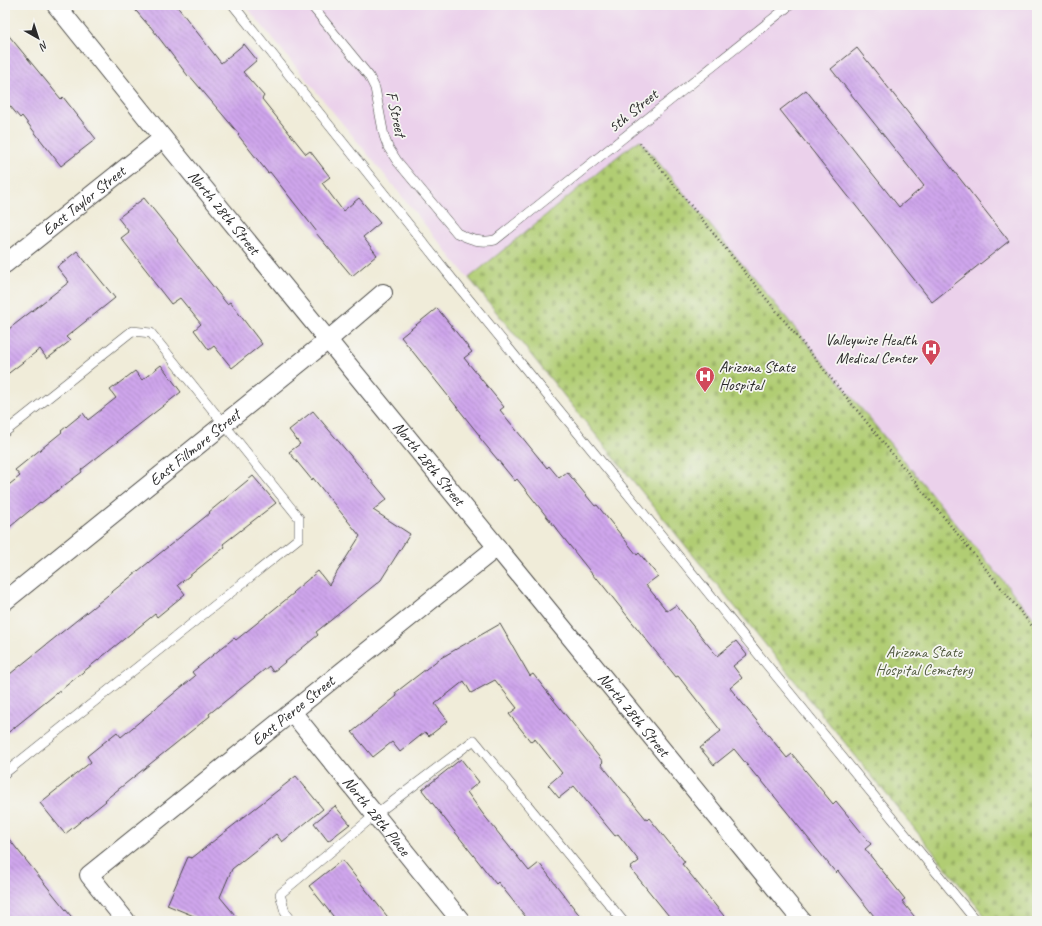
<svg xmlns="http://www.w3.org/2000/svg" width="1042" height="926" font-family="Caveat,sans-serif">
	<defs>
		<pattern id="cemetery-stones" width="16" height="16" patternUnits="userSpaceOnUse"><rect width="16" height="16" fill="#b1cd73"/><path d="M2 7V4a2 2 0 0 1 4 0v3zM10 15v-3a2 2 0 0 1 4 0v3z" fill="#98b064"/></pattern>
		<pattern id="building-back-hatch" width="6" height="6" patternUnits="userSpaceOnUse"><rect width="6" height="6" fill="#cfa6ec"/><path d="M-1 5l2 2M0 0l6 6M5-1l2 2" fill="none" stroke="#a887bf"/></pattern>
	</defs>
	<rect width="100%" height="100%" fill="#f6f6f2"/>
	<filter id="ink" filterUnits="userSpaceOnUse"><feTurbulence type="fractalNoise" baseFrequency=".025" numOctaves="2"/><feDisplacementMap in="SourceGraphic" scale="8" xChannelSelector="R" yChannelSelector="G"/><feConvolveMatrix kernelMatrix="1 2 1 2 8 2 1 2 1" color-interpolation-filters="sRGB"/></filter>
	<filter id="wash" filterUnits="userSpaceOnUse"><feTurbulence type="fractalNoise" baseFrequency=".012" numOctaves="4" result="noise"/><feDisplacementMap in="SourceGraphic" scale="16" xChannelSelector="R" yChannelSelector="G"/><feGaussianBlur stdDeviation="0.9" result="paint"/><feColorMatrix in="noise" values="0 0 0 0 0 0 0 0 0 0 0 0 0 0 0 0 0 1.4 0 .05"/><feComposite in="paint" operator="in"/></filter>
	<g filter="url(#wash)">
		<rect width="100%" height="100%" fill="#f0ecd9"/>
		<path fill="#ebd1eb" d="M245 5H1037V921H989L375 163Z"/>
		<path fill="url(#cemetery-stones)" stroke="#6e7c4f" d="M640 140 1037 622V921H989L469 278 623 152Z"/>
		<g id="blocks">
			<g fill="url(#building-back-hatch)">
				<path d="M131 5H176L221 63 244 44 257 60 243 72 264 96 262 99 306 154 310 151 330 177 322 183 343 211 359 198 380 223 363 237 377 255 352 276 316 233 317 232 270 172 268 173 238 135 239 134 189 75 188 76 150 26H149Z"/>
				<path d="M5 31 61 99 63 97 96 139 61 166 22 116 20 118 5 100Z"/>
				<path d="M857 48 1009 241 932 302 780 110 806 90 899 207 924 186 831 69Z"/>
				<path d="M144 198 178 240 177 241 227 304 230 302 262 344 232 368 214 346 209 350 194 330 201 324 180 298 171 304 153 281 154 280 121 238 129 232 118 218Z"/>
				<path d="M77 251 115 298 66 337 70 341 47 359 40 349 5 376V332L69 282 57 267Z"/>
				<path d="M437 308 472 352 464 358 504 407 500 410 547 468 549 466 559 478 567 472 595 506 597 505 637 555 639 553 658 576 646 585 667 611 676 605 717 656 736 641 747 655 733 666 742 678 730 688 787 758 792 754 833 804 836 801 871 844 865 849 905 899 902 901 918 921H878L838 871 836 873 758 776 757 777 734 749 714 765 700 748 721 731 678 676 676 677 597 578 596 579 517 479 515 481 479 437 480 436 401 337Z"/>
				<path d="M161 365 181 392 81 470 82 472 41 503 40 502 5 531V488L20 476 15 470 62 432 61 431 83 413 88 420 116 398 110 390 135 371 142 380Z"/>
				<path d="M313 411 387 499 373 510 410 534 381 580 316 632 318 635 273 672 269 666 209 714 210 716 105 800 106 801 65 834 40 803 91 762 87 756 117 732 121 737 195 676 192 672 234 638 236 640 294 593 293 592 318 571 329 585 360 536 313 478 312 480 289 452 300 444 289 430Z"/>
				<path d="M253 476 276 503 223 544 225 547 178 585 185 594 157 617 155 614 5 735V678L210 513 209 512Z"/>
				<path d="M500 624 530 676 533 674 603 762 601 764 647 820 649 818 685 862 682 864 728 921H673L630 868 639 861 618 834 615 836 574 786 559 798 548 785 562 773 535 739 531 742 509 714 517 708 495 680 471 693 464 681 435 704 448 721 429 736 425 732 400 752 392 742 373 757 352 732 397 696 395 693 439 659Z"/>
				<path d="M461 759 479 782 467 792 483 814 529 871 539 863 584 921H529L498 882 496 884 422 790Z"/>
				<path d="M296 776 323 809 282 842 276 834 232 869 220 897 240 921H206L167 905 188 857 192 858Z"/>
				<path d="M335 806 350 824 328 841 314 823Z"/>
				<path d="M5 834 57 899 75 921H5Z"/>
				<path d="M342 860 391 921H337L309 886Z"/>
			</g>
		</g>
	</g>
	<g filter="url(#ink)">
		<use href="#blocks" fill-opacity="0" stroke="#494845" stroke-width="1"/>
		<g fill="none" stroke-linecap="round" stroke-linejoin="round">
			<defs>
				<g id="lane">
					<path d="M233 5 462 291 976 921"/>
					<path d="M311 5 369 76 375 88 384 136 388 147 397 161 457 233C471 240 481 243 495 240L790 5"/>
					<path d="M5 432 132 331 151 333 299 518V538L5 773"/>
					<path d="M292 921 285 912 280 894 375 815 474 740 623 921"/>
				</g>
				<g id="street">
					<path id="s1" d="M56 5 163 138 802 921"/>
					<path id="s2" d="M5 264 163 138"/>
					<path id="s3" d="M5 601 328 340 383 293"/>
					<path id="s4" d="M292 712 461 921"/>
					<path id="s5" d="M126 921 89 875 497 547"/>
				</g>
			</defs>
			<use href="#lane" stroke="#494845" stroke-width="10"/>
			<use href="#street" stroke="#494845" stroke-width="20"/>
			<path stroke="#494845" stroke-width="2.5" stroke-dasharray="1 3" stroke-linecap="butt" d="M640 143 1037 632"/>
			<use href="#lane" stroke="#fff" stroke-width="9"/>
			<use href="#street" stroke="#fff" stroke-width="18"/>
		</g>
	</g>
	<defs>
		<symbol id="hospital-pin" viewBox="-11 -11 22 30"><path d="M0 17L-7.5 6A9.5 9.5 0 1 1 7.5 6Z" fill="#d1495b" stroke="#f6f6f2"/><path d="M-5-5h3v3.5h4V-5h3V5h-3V1.5h-4V5h-3Z" fill="#fff"/></symbol>
	</defs>
	<g fill-rule="evenodd">
		<use href="#hospital-pin" x="920" y="338" width="22" height="30"/>
		<use href="#hospital-pin" x="694" y="365" width="22" height="30"/>
	</g>
	<g text-anchor="middle" dominant-baseline="central" stroke-width="3.5" stroke-linejoin="round" paint-order="stroke">
		<g font-size="16" fill="#2b2b2b" stroke="#f6f6f2">
			<text transform="translate(633 111) rotate(-39)">5th Street</text>
			<text transform="translate(396 114) rotate(78)">F Street</text>
			<text stroke="none"><textPath href="#s2" startOffset="101">East Taylor Street</textPath></text>
			<text stroke="none"><textPath href="#s1" startOffset="267">North 28th Street</textPath></text>
			<text stroke="none"><textPath href="#s3" startOffset="244">East Fillmore Street</textPath></text>
			<text stroke="none"><textPath href="#s1" startOffset="591">North 28th Street</textPath></text>
			<text stroke="none"><textPath href="#s5" startOffset="321">East Pierce Street</textPath></text>
			<text stroke="none"><textPath href="#s1" startOffset="915">North 28th Street</textPath></text>
			<text stroke="none"><textPath href="#s4" startOffset="134">North 28th Place</textPath></text>
		</g>
		<g font-size="16" fill="#2b2b2b" stroke="#f6f6f2" text-anchor="end">
			<text x="917" y="340">Valleywise Health<tspan x="917" dy="18">Medical Center</tspan></text>
			<text x="719" y="367" text-anchor="start">Arizona State<tspan x="719" dy="18">Hospital</tspan></text>
		</g>
		<g font-size="16" fill="#535c41" stroke="#f6f6f2">
			<text x="924" y="652">Arizona State<tspan x="924" dy="18">Hospital Cemetery</tspan></text>
		</g>
	</g>
	<rect width="1042" height="926" fill="none" stroke="#f6f6f2" stroke-width="20"/>
	<g transform="translate(38 38) rotate(141)" stroke="#f6f6f2" stroke-width="3" paint-order="stroke">
	<path d="M0-3L7 15L0 10L-7 15Z" fill="#2b2b2b"/>
	<text y="-6" font-size="11" font-weight="bold" text-anchor="middle" fill="#2b2b2b">N</text>
	</g>
</svg>
